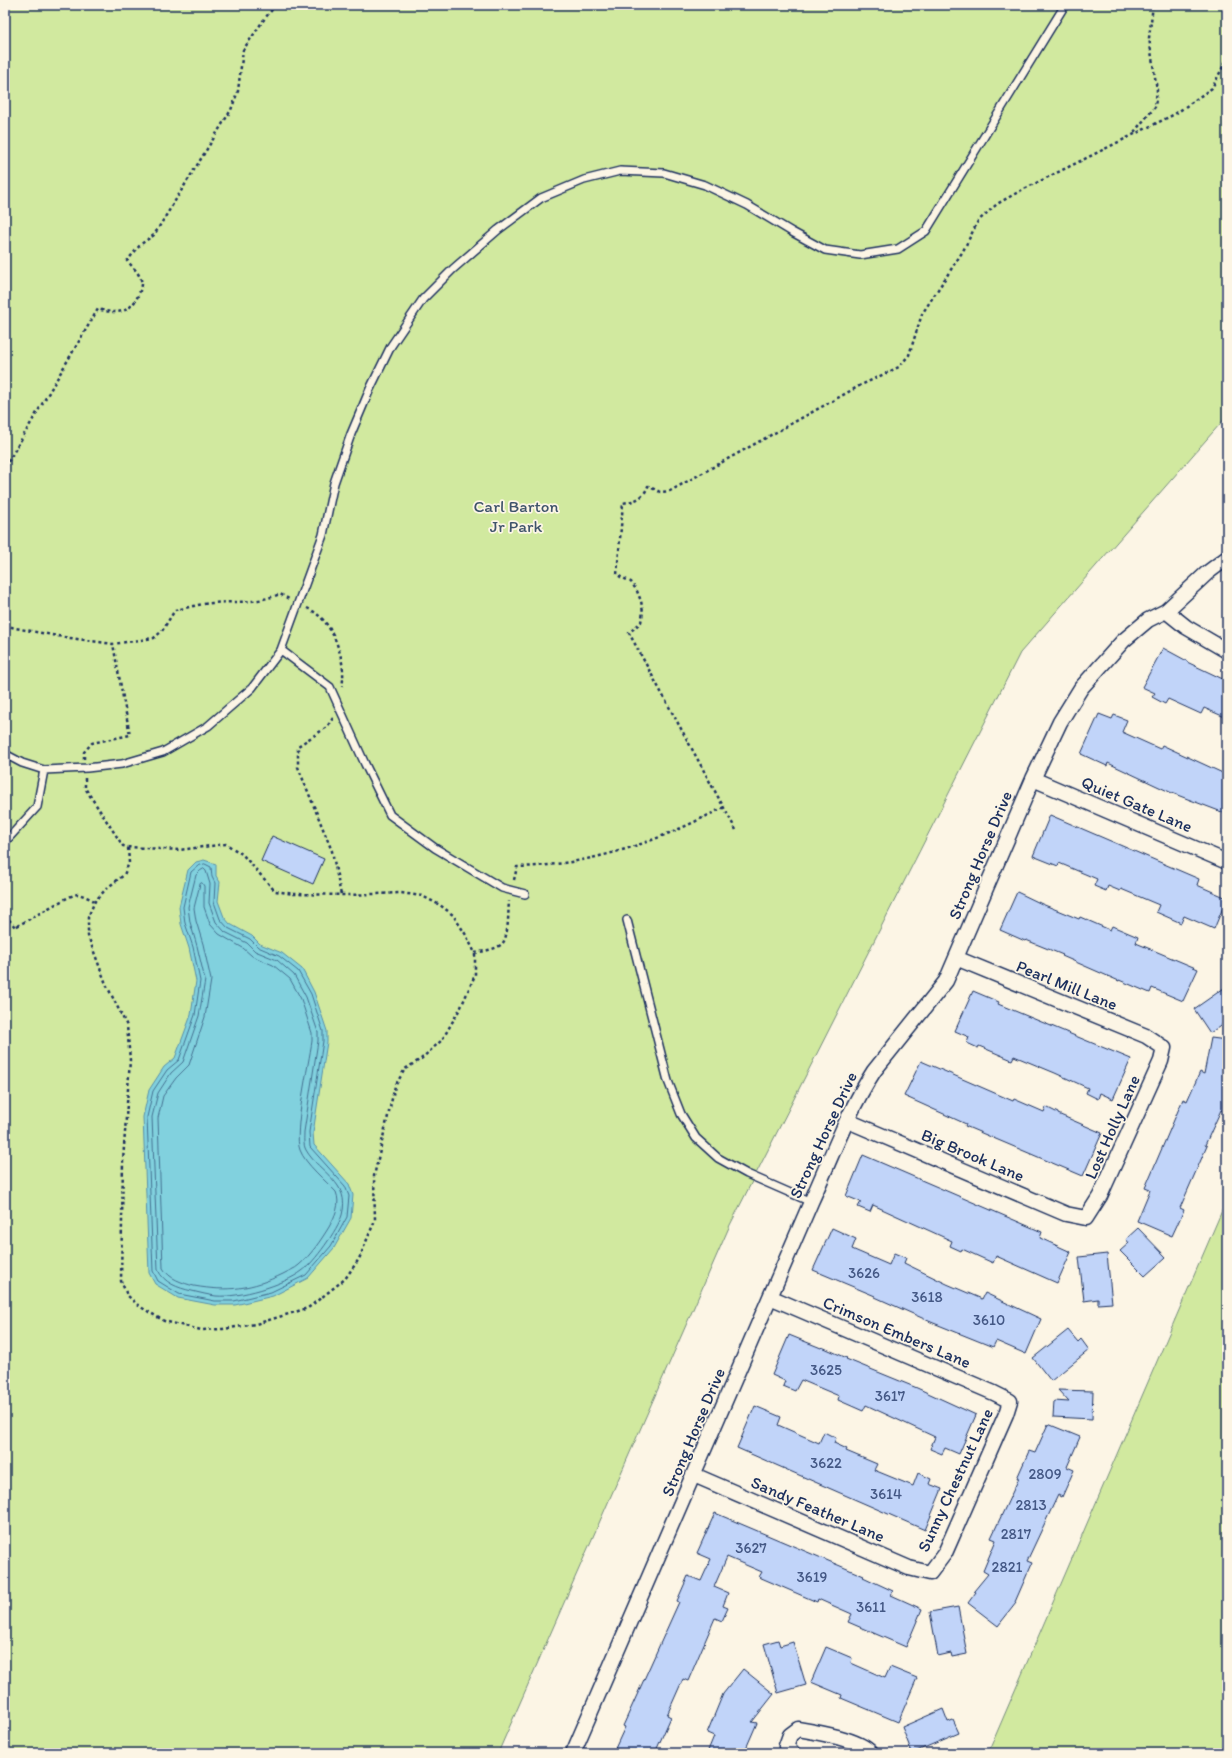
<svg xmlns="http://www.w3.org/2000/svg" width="1232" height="1758" font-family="Itim,sans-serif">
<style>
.green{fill:#d1e99f;stroke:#768c7e}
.water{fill:#81d1de;stroke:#5890ab}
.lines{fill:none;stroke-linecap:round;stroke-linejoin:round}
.shore{stroke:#447091;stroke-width:1}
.building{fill:#c1d4f9;stroke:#1b2f5e}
.lane-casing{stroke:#1b2f5e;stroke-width:10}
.street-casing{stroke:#1b2f5e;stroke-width:17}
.path{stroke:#1b2f5e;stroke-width:2.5;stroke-dasharray:3 3;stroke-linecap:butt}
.lane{stroke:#fcf5e5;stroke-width:7}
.street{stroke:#fcf5e5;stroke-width:14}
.labels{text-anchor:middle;stroke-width:3.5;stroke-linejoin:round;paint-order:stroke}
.number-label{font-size:15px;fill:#445885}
.park-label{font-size:17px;fill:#3f546b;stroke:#fcf5e5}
.street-label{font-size:17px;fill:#1b2f5e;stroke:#fcf5e5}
</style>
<rect width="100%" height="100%" fill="#fcf5e5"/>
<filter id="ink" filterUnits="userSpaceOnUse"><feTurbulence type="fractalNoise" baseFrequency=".025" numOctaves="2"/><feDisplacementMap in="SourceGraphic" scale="8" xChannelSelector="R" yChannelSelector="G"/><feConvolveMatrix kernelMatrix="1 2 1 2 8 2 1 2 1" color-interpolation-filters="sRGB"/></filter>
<g filter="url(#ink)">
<path class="green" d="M5,5H1227V416L1020,653L730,1225L498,1753H5Z
M1227,1199V1753H988Z"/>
<path class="water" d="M204,860L216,864V876L220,882L218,901L224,917L230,924L252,936L260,944L282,953L302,969L314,992L327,1031V1042L313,1133L314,1145L349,1184L353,1195L351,1218L334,1248L308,1278L273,1296L235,1305H215L178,1298L155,1284L149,1273L143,1117L149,1090L164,1067L175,1058L191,1015L196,981L189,948L181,924L179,907L188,870L196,862Z"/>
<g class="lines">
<path class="shore" d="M205,864L211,867L212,877L215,883L214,902L220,919L228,928L250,939L258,947L279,956L298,971L311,994L323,1031V1041L309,1132L310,1147L345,1186L349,1196L347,1217L331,1246L306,1275L271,1292L234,1301H215L179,1294L158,1281L153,1271L147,1117L153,1091L167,1070L179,1060L195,1015L200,981L193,947L185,923L183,907L191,872L198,866Z
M204,869L206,871L210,884L209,903L216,922L225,932L247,943L255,951L277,960L294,975L306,997L318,1032V1041L304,1132C304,1137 303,1145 306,1150C319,1173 351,1182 342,1215C338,1229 314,1263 302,1271C284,1285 239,1298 216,1296C208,1295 200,1293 192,1291C178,1288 164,1283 158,1270L152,1117L158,1093L171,1073L183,1062L199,1016L205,980L197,946L190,922L188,907L196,875L200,871Z
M202,883L204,886V907L210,924L219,934L243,948L252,956L273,965L290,979L301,999L312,1033V1041C309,1063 293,1133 300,1150C305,1164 326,1181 336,1192C341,1204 335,1216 329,1227C321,1240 311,1255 299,1265C295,1269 288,1271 283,1274C252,1289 228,1292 194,1286C183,1283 169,1279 163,1268L158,1118L163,1096L176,1078L189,1065L205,1017L211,980L203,944L196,921L194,908L200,884Z"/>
</g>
<path class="building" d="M1163,648L1187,661V662L1227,681V718L1204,708L1201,714L1168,699L1165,704L1152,697L1155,693L1142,687Z
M1099,714L1112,719L1114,715L1127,720L1122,732L1160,749L1162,745L1227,775V814L1172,793L1108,763L1107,766L1081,754Z
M1050,815L1199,879L1197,885L1227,898L1214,929L1184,916L1181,923L1156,912L1159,905L1121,889L1120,891L1108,886L1106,891L1094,886L1097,879L1059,863L1058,866L1033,856Z
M272,836L324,859L313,884L261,861Z
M1017,892L1042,904L1079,919L1080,917L1110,930L1112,926L1138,937L1136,943L1198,969L1183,1001L1152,988L1150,993L1119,980V981L1062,956L1063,955L1026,940L1025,941L1000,930Z
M1227,986V1021L1210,1033L1194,1009Z
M973,991L999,1002L998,1004L1131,1059L1113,1099L1100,1093L1098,1099L1086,1093L1088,1088L1055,1073L1014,1056L1012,1060L979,1046L978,1048L967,1043L969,1037L955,1031Z
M1211,1038L1227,1040V1113L1221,1110L1205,1145L1207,1146L1180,1208L1184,1210L1172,1236L1137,1221L1150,1190L1145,1188L1183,1099L1187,1101L1200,1072L1204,1074Z
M921,1061L1013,1101L1014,1099L1044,1112L1046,1107L1058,1113V1114L1102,1133L1083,1176L965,1126L966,1124L904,1096Z
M863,1155L1042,1232L1040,1238L1071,1252L1057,1283L996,1256L993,1263L962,1249L961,1251L950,1246L952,1241L873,1205L870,1212L858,1207L861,1202L846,1196Z
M832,1228L856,1239L852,1249L889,1265L894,1253L906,1258L904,1263L947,1284L982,1299L985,1293L1041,1319L1026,1354L996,1341L993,1347L931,1322L875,1297V1296L813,1270Z
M1138,1228L1166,1257L1145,1276L1120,1251L1129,1243L1126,1239Z
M1107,1254L1112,1303L1098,1304V1299L1084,1301L1079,1257Z
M1068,1330L1078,1342L1081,1339L1089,1350L1051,1381L1033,1358Z
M789,1335L821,1348L822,1347L847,1358L846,1359L917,1388L976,1415L959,1454L945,1448L942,1454L930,1449L935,1437L866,1405L863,1411L838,1400L839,1396L801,1380L795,1391L783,1386L785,1381L772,1375Z
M1058,1390L1093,1391L1092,1419L1053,1417L1054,1401L1069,1402Z
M755,1406L781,1417L778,1425L819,1443L824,1432L836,1438L834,1443L847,1449L846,1451L877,1464L874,1470L913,1486L918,1473L931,1479L929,1484L942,1489L925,1530L737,1448Z
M1048,1424L1080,1437L1067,1467L1074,1470L1062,1497L1058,1495L1027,1561L1032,1563L1015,1602L1016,1603L998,1626L968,1603L976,1592L974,1591L988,1574L983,1571L996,1540L991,1538L1019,1478H1017L1029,1451L1035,1453Z
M715,1513L864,1576L863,1577L893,1591L891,1595L922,1609L906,1647L848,1622L852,1614L818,1599L817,1602L759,1577L762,1572L727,1557L714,1587L728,1593L723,1606L728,1608L722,1621L715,1618L688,1681L683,1679L667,1715L671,1717L655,1753H613L625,1727L623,1726L679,1602L677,1601L688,1576L701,1581L711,1559L697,1553Z
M958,1607L967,1654L952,1657L951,1653L938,1656L930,1612Z
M778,1640L780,1646L793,1642L806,1685L778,1693L764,1644Z
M826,1647L852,1658L851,1663L885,1678L890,1667L917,1678L898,1722L841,1698L842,1695L811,1682Z
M743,1669L774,1694L752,1722L757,1723L744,1753H707L714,1736L707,1733L723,1694Z
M943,1709L948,1722L953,1720L959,1733L912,1753L902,1727Z"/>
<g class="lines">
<g class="lane-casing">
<path id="lane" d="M281,650L330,687L365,764L390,815L435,848L502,888L525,894
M5,754L22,763L44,770L87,768L122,764L163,752L208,726L252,688L281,650L323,535L334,483L351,434L370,389L391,346L423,299L453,269L498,230L541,198L584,180L620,171L664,173L705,185L747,205L792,232L825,250L860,255L898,249L926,231L1065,5
M5,842L37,807L44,770
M627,920L668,1081L681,1114L696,1138L718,1158L747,1174L811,1202"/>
</g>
<g class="street-casing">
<path id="street" d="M1166,611L1186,627L1227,651
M1033,779L1227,862
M848,1121L1066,1214L1086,1218L1100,1196L1161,1061L1164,1048L1146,1036L956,958
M694,1475L909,1568L930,1573L945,1553L1006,1414L1010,1401L994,1393L770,1297
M573,1753L811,1202C831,1158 848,1111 874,1071L946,981L1033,779L1060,722L1081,688L1123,641L1148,620L1166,611L1207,573L1227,558
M793,1753L786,1746L790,1735L798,1729C816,1732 859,1739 871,1753"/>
</g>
<path class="path" d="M1134,132L1155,107L1157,90L1149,38L1153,5
M5,467L98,309C117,315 132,313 139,293C140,291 142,287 142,284C141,275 133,267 127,261L141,244L154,235L231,110L238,91L243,50L265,18L276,5
M307,608C311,610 315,612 318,615C335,628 347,666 342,686
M5,625L15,628L63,637L113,644L154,638L162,631L175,610C187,608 199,604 212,603C238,601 254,604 280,594L289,599
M333,718L327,727L298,746V767L332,851L341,895
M84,759V752L92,743L130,735L113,644
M85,778V788L123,846L128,847L179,850L226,844L242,854L275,891L294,894L348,895L401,893L422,896L440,905L453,915L466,935L475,953V975L461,1007L442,1040L421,1059L405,1069L395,1086L374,1176L375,1220L359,1259L345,1279L308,1308L256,1324L223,1329L201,1330L164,1321L139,1306L127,1295L121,1281L123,1161L130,1060L127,1026L106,984L88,936V917L95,901L107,888L124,875L129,863L128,847
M736,830L629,633L641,622L643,612L641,601L637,591L631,582L617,575L623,503C635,501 643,499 648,486L660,492L670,491L861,385L899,367L909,355L922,314L963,251L978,221L997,204L1020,191L1175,114L1212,88L1227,59
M514,880L517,867C593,865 658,842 724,807
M5,917L6,916L15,927C26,922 70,894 78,894C83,895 90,899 95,901
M475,953C483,951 495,950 502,944C509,937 508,911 509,901"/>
<use href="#lane" class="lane"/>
<use href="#street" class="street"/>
</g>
</g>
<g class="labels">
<g class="number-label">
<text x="864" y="1278">3626</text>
<text x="927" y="1302">3618</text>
<text x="989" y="1325">3610</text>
<text x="826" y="1375">3625</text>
<text x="890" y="1401">3617</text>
<text x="826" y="1468">3622</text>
<text x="1045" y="1479">2809</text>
<text x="886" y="1499">3614</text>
<text x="1031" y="1510">2813</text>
<text x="1016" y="1539">2817</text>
<text x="751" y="1553">3627</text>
<text x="1007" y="1572">2821</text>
<text x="812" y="1582">3619</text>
<text x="871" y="1612">3611</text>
</g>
<g class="park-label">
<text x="516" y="512">Carl Barton<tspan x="516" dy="20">Jr Park</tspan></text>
</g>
<g class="street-label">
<text transform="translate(1137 804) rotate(23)" y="6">Quiet Gate Lane</text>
<text transform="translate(980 855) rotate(-67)" y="6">Strong Horse Drive</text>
<text transform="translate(1067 985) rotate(22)" y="6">Pearl Mill Lane</text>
<text transform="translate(1112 1127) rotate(-66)" y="6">Lost Holly Lane</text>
<text transform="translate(823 1135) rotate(-65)" y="6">Strong Horse Drive</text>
<text transform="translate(973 1155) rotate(23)" y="6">Big Brook Lane</text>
<text transform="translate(897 1332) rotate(23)" y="6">Crimson Embers Lane</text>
<text transform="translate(693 1432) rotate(-67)" y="6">Strong Horse Drive</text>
<text transform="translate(955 1480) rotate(-65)" y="6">Sunny Chestnut Lane</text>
<text transform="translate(818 1509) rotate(23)" y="6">Sandy Feather Lane</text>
</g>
</g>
<rect width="1232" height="1758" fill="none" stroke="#fcf5e5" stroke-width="20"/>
<rect x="10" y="10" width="1212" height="1738" fill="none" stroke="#1b2f5e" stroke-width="1.5" filter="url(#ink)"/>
</svg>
